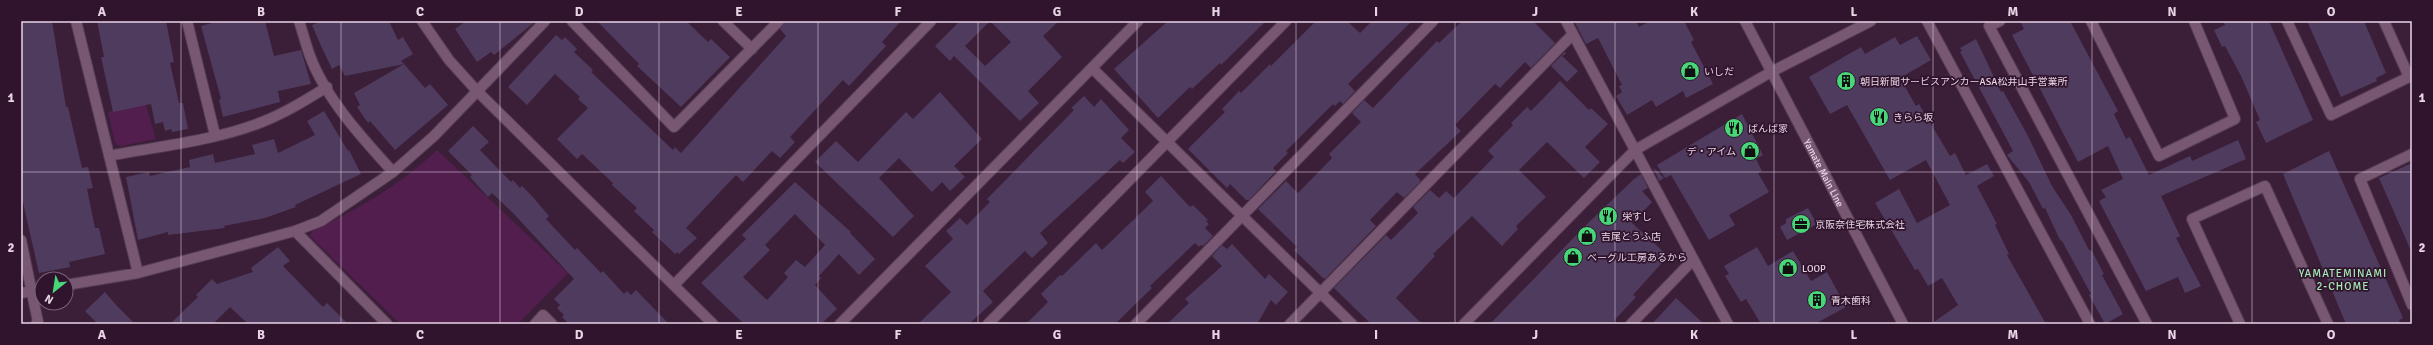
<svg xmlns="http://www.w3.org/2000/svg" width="2433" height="345" font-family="Signika,'Noto Sans JP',sans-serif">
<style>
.green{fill:#521e4e}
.building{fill:#4f3b5d;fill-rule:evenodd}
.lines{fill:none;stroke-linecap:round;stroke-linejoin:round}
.street-casing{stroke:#553c52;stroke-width:12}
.secondary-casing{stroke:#553c52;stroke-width:12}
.street{stroke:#785773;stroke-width:10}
.secondary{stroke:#785773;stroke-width:10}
.grid{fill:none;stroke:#e8d4e5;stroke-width:1;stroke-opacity:0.55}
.labels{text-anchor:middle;stroke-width:3.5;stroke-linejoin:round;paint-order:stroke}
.poi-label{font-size:10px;fill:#e8d4e5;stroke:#30142d;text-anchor:start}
.street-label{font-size:10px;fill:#e8d4e5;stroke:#30142d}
.neighbourhood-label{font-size:11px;letter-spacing:1px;fill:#a5e9b4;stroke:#30142d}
.neatline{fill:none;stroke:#e8d4e5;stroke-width:1.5}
.grid-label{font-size:13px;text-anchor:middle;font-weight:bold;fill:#e8d4e5}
</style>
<rect width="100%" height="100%" fill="#3b1e38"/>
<path class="green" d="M145,102L156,139L121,146L115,143L108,112Z
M437,150L568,273L518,324H400L310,236L313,230C358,210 401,184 437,150Z"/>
<path class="building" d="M21,21H52L66,107H68L82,168L88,167L93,188L87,189L95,228H99L105,254L69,262L70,267L39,273L21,194Z
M97,21H166L174,62L170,63L179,103H183L188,129L172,132L171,129L165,131L163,122L155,124L151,104L113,112L101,57H104Z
M219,21H265L274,56L301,50L311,84L278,91L280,102L223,117L219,100L221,99L201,26Z
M321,21H389L398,40L403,37L413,54L401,61L404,64L345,76L339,65L332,69L321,46L312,25Z
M466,21H536L494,55L491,52L477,62L455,29Z
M597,21H686L708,42L711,39L730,57L681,107L637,66L639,64Z
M785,21H901L882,42L886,46L849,86L843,80L790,137L795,142L780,158L772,151L743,182L736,175L686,228L697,238L679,254L677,252L675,254L652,232L654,230L634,211L637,208L612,185L613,183L582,154L577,159L557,139L588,108L578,99L580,97L555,74L527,105L508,87L556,35L562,40L565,37L577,49L574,52L593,70L591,72L673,150L675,147L681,153L786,36L780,29Z
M960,21H1059L1043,36L1062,57L1028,91L1039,103L1020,121L954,56L950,61L935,46ZM990,21L1011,42L985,66L965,46Z
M1168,21H1266L1221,65L1220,63L1192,89L1190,87L1158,118L1114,69Z
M1316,21H1347L1360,33L1372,21H1412L1348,84L1355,91L1343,104L1340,101L1335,106L1333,104L1286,151L1288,153L1273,168L1276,171L1249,200H1246L1230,184L1227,188L1188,149L1225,112L1222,109L1239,91L1241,93L1270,64L1271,66Z
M1462,21H1533L1555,43L1531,68L1525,62L1500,88L1495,84L1455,125L1461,131L1415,174L1421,181L1404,198L1397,192L1370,220L1376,226L1325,279L1323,278L1294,250L1297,247L1258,209L1286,181L1298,193L1332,158L1329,154L1361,122L1352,113L1364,100L1373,108L1437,41L1439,43Z
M1574,21H1636L1639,27L1650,21H1684L1694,40L1691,42L1713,84L1686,98L1683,91L1656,107L1652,100L1627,115L1616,96L1622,92L1619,86L1622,85L1598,38L1586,44Z
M2020,21H2070L2118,111L2114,114L2126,139L2130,137L2149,175L2190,156L2192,161L2238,140L2246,159L2161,196L2180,236L2176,238L2201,286L2185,293L2178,277L2146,291L2099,201L2106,197L2101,190L2123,179L2108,146L2078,162L2012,35L2024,29Z
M2223,21H2269L2313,120L2266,143L2256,122L2260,120L2241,76L2225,46L2222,47L2214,30L2225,25Z
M2307,21H2364L2386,73L2376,78L2377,81L2341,97Z
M1917,36L1931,60L1900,78L1916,106L1919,104L1950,156L1955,153L1966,175L1987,164L1994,176L1977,186L1997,224L1995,225L2009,254L2007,255L2046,324H1931L1958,305L1942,278L1928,286L1918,269L1915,270L1875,203L1899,189L1917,223L1950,205L1926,160L1890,180L1847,105L1830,114L1809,77L1861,47L1865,54L1895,37L1900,45Z
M1976,39L2001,92L2003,91L2027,134L2052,186L2071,215L2089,250L2092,251L2104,274L2102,275L2123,314L2105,324L2089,295L2091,294L2062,241L2060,240L2045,208L2043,209L2029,182L2007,155L2013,151L1960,52L1962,51L1960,48Z
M1565,52L1566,54L1562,56L1578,71L1567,82L1551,66Z
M404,64L425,88L430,84L448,105L395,150L370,121L368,123L357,107L360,105L354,93Z
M1560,81L1589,110L1591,108L1608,124L1585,147L1600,162L1584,178L1547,142L1519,170L1546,197L1516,226L1518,229L1502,246L1472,216L1433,254L1435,256L1396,298L1422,324H1371L1334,288L1386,235L1391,240L1418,213L1413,207L1430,190L1439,198L1446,191L1454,198L1494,157L1488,151L1513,125L1511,123L1527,107L1531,111Z
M940,92L982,139L954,166L965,177L950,191L942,182L932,192L899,158L879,178L914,216L893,237L815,162L836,141L858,162L906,112L913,119Z
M1084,96L1094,107L1101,99L1129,130L1121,138L1135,152L1123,163L1120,160L1040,233L1048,243L1032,258L1025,251L983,291L993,302L969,324H918L951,292L925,266L953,239L946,231L960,218L967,225L990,202L987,199L1074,110L1071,108Z
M324,111L348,151L349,150L361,174L295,205L296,207L265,218L224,226L225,228L168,235V232L138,240L126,177L149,172L150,176L190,167L189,160L213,154L215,163L255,154L252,145L274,139L278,153L315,135L307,121Z
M1742,114L1763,155L1756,159L1762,171L1758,173L1769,192L1729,215L1735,225L1709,240L1671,175L1665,178L1657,165Z
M473,126L489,142L480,150L511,182L513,180L520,188L522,186L532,196L549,216L546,219L575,250L577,248L601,273L603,271L624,294L627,291L631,295L636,290L669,324H569L562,317L564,315L557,308L560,305L554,299L574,279L514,214L492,193L488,197L470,177L472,175L448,151Z
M2329,151L2403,318L2399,320L2401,324H2346L2283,174Z
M2412,163V253L2379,178Z
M1653,167L1664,178L1659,181Z
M1641,174L1648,188L1642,191L1652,202L1632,223L1668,256L1633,295L1636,297L1611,324H1490L1585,226L1634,179Z
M1161,176L1190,207L1193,205L1208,220L1206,221L1209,224L1205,228L1213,236L1203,246L1201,245L1199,247L1195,243L1150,286L1152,288L1115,324H1026L1048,302L1041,294L1060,275L1062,276L1096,243L1102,250L1153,201L1145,192Z
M795,182L851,232L850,233L875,259L859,275L839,254L819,276L821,278L815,285L837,309L821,324H744L701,283L746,239L742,235ZM795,214L825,245L805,267L796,260L784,273L788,277L767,300L743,277L770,250L765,245Z
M1808,208L1817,224L1787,240L1780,227L1786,223V219Z
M1232,244L1265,279L1269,274L1288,292L1276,305L1271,300L1257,324H1167L1189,303L1185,299L1222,266L1212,256L1222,245L1227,249Z
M278,247L290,261L283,266L323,307L327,303L348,324H248L230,307L213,324H170L198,297L196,295L212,279L217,284L253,272L251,268Z
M1757,247L1768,266L1793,251L1811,281L1827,272L1846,307L1815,324H1761L1746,299L1741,302L1725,276L1729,274L1724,266Z
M105,292L117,306L135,324H98L85,311Z
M1676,298L1704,324H1652Z"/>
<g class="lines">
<g class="street-casing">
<path id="street" d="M76,21L138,273
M187,21L215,135
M299,21C303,33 306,45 310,56C326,99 363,139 393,172
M572,21L674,127L779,21
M723,21L752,49
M1566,21L1728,324
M1927,21L2090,324
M2000,21L1989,26L2147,324
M2091,21L2159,156L2235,119L2194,21
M2287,21L2331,115L2409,77L2384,21
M1092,68L1352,324
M2412,154L2360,179L2412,305
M109,156C159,146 214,141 262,122C285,113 306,100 327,87
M295,231L387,324
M21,240L38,322L36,324
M66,285L138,273L295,231L321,221L393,172L434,136L545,21
M674,285L931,21
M21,293L42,289
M535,324L543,315L552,324
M840,324L1138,21
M988,324L1286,21
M1136,324L1433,21
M1290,324L1573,34
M1631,324L1693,260
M2240,324L2192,219L2265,186L2328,324"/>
</g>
<g class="secondary-casing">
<g id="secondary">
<path d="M422,21L449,60L477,91L713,324"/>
<path id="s1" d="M1745,21L1903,324"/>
<path d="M1464,324L1635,150L1771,72L1871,21"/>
</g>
</g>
<use href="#street" class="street"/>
<use href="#secondary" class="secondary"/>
</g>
<path class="grid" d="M181,21V324M341,21V324M500,21V324M659,21V324M818,21V324M978,21V324M1137,21V324M1296,21V324M1455,21V324M1615,21V324M1774,21V324M1933,21V324M2092,21V324M2252,21V324M21,172H2412"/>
<defs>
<g id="shop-disc" transform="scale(1)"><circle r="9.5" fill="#47d779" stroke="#30142d"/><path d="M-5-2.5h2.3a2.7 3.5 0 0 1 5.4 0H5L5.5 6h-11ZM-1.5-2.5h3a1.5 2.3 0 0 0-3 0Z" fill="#111"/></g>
<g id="building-disc" transform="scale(1)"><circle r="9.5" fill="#47d779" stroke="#30142d"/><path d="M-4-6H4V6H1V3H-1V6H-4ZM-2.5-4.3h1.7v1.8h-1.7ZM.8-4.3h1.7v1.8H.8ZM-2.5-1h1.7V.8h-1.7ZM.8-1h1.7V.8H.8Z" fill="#111"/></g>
<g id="restaurant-disc" transform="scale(1)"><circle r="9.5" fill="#47d779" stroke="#30142d"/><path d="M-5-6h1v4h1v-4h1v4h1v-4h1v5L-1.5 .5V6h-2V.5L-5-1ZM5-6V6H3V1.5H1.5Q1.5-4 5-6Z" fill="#111"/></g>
<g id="office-disc" transform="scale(1)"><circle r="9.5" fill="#47d779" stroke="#30142d"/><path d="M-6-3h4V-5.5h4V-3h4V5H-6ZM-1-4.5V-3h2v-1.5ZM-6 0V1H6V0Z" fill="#111"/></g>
</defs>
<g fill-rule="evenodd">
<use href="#shop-disc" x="1690" y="71"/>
<use href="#building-disc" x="1846" y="81"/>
<use href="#restaurant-disc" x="1879" y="117"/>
<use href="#restaurant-disc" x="1734" y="128"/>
<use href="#shop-disc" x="1750" y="151"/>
<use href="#restaurant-disc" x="1608" y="216"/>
<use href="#office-disc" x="1801" y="224"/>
<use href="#shop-disc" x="1587" y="236"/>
<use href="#shop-disc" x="1573" y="257"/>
<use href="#shop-disc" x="1788" y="268"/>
<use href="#building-disc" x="1817" y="300"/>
</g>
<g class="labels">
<g class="poi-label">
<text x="1704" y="75">いしだ</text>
<text x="1860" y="85">朝日新聞サービスアンカーASA松井山手営業所</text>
<text x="1893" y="121">きらら坂</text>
<text x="1748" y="132">ばんば家</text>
<text x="1736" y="155" text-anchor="end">デ・アイム</text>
<text x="1622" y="220">栄すし</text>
<text x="1815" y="228">京阪奈住宅株式会社</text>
<text x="1601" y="240">吉尾とうふ店</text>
<text x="1587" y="261">ベーグル工房あるから</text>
<text x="1802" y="272">LOOP</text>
<text x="1831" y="304">青木歯科</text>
</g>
<g class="street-label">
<text dy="4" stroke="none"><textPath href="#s1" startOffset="171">Yamate Main Line</textPath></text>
</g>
<g class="neighbourhood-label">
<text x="2343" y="277">YAMATEMINAMI<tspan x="2343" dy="13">2-CHOME</tspan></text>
</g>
</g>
<rect width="2433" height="345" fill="none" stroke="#30142d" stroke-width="44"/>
<g transform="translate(54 291) rotate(210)"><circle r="19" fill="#30142d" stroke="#7a6177"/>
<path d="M0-3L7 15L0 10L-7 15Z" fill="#47d779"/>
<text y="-6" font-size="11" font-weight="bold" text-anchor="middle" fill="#e8d4e5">N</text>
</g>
<rect x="22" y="22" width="2389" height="301" class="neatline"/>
<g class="grid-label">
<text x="102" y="16">A</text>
<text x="261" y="16">B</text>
<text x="420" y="16">C</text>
<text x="579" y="16">D</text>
<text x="739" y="16">E</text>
<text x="898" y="16">F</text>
<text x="1057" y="16">G</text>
<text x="1216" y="16">H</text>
<text x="1376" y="16">I</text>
<text x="1535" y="16">J</text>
<text x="1694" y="16">K</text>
<text x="1854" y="16">L</text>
<text x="2013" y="16">M</text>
<text x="2172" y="16">N</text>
<text x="2331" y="16">O</text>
<text x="11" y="102">1</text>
<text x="2422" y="102">1</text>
<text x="11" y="252">2</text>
<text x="2422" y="252">2</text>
<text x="102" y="339">A</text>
<text x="261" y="339">B</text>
<text x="420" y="339">C</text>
<text x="579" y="339">D</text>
<text x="739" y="339">E</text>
<text x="898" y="339">F</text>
<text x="1057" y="339">G</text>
<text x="1216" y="339">H</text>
<text x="1376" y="339">I</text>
<text x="1535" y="339">J</text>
<text x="1694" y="339">K</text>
<text x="1854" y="339">L</text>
<text x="2013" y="339">M</text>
<text x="2172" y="339">N</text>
<text x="2331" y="339">O</text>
</g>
</svg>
